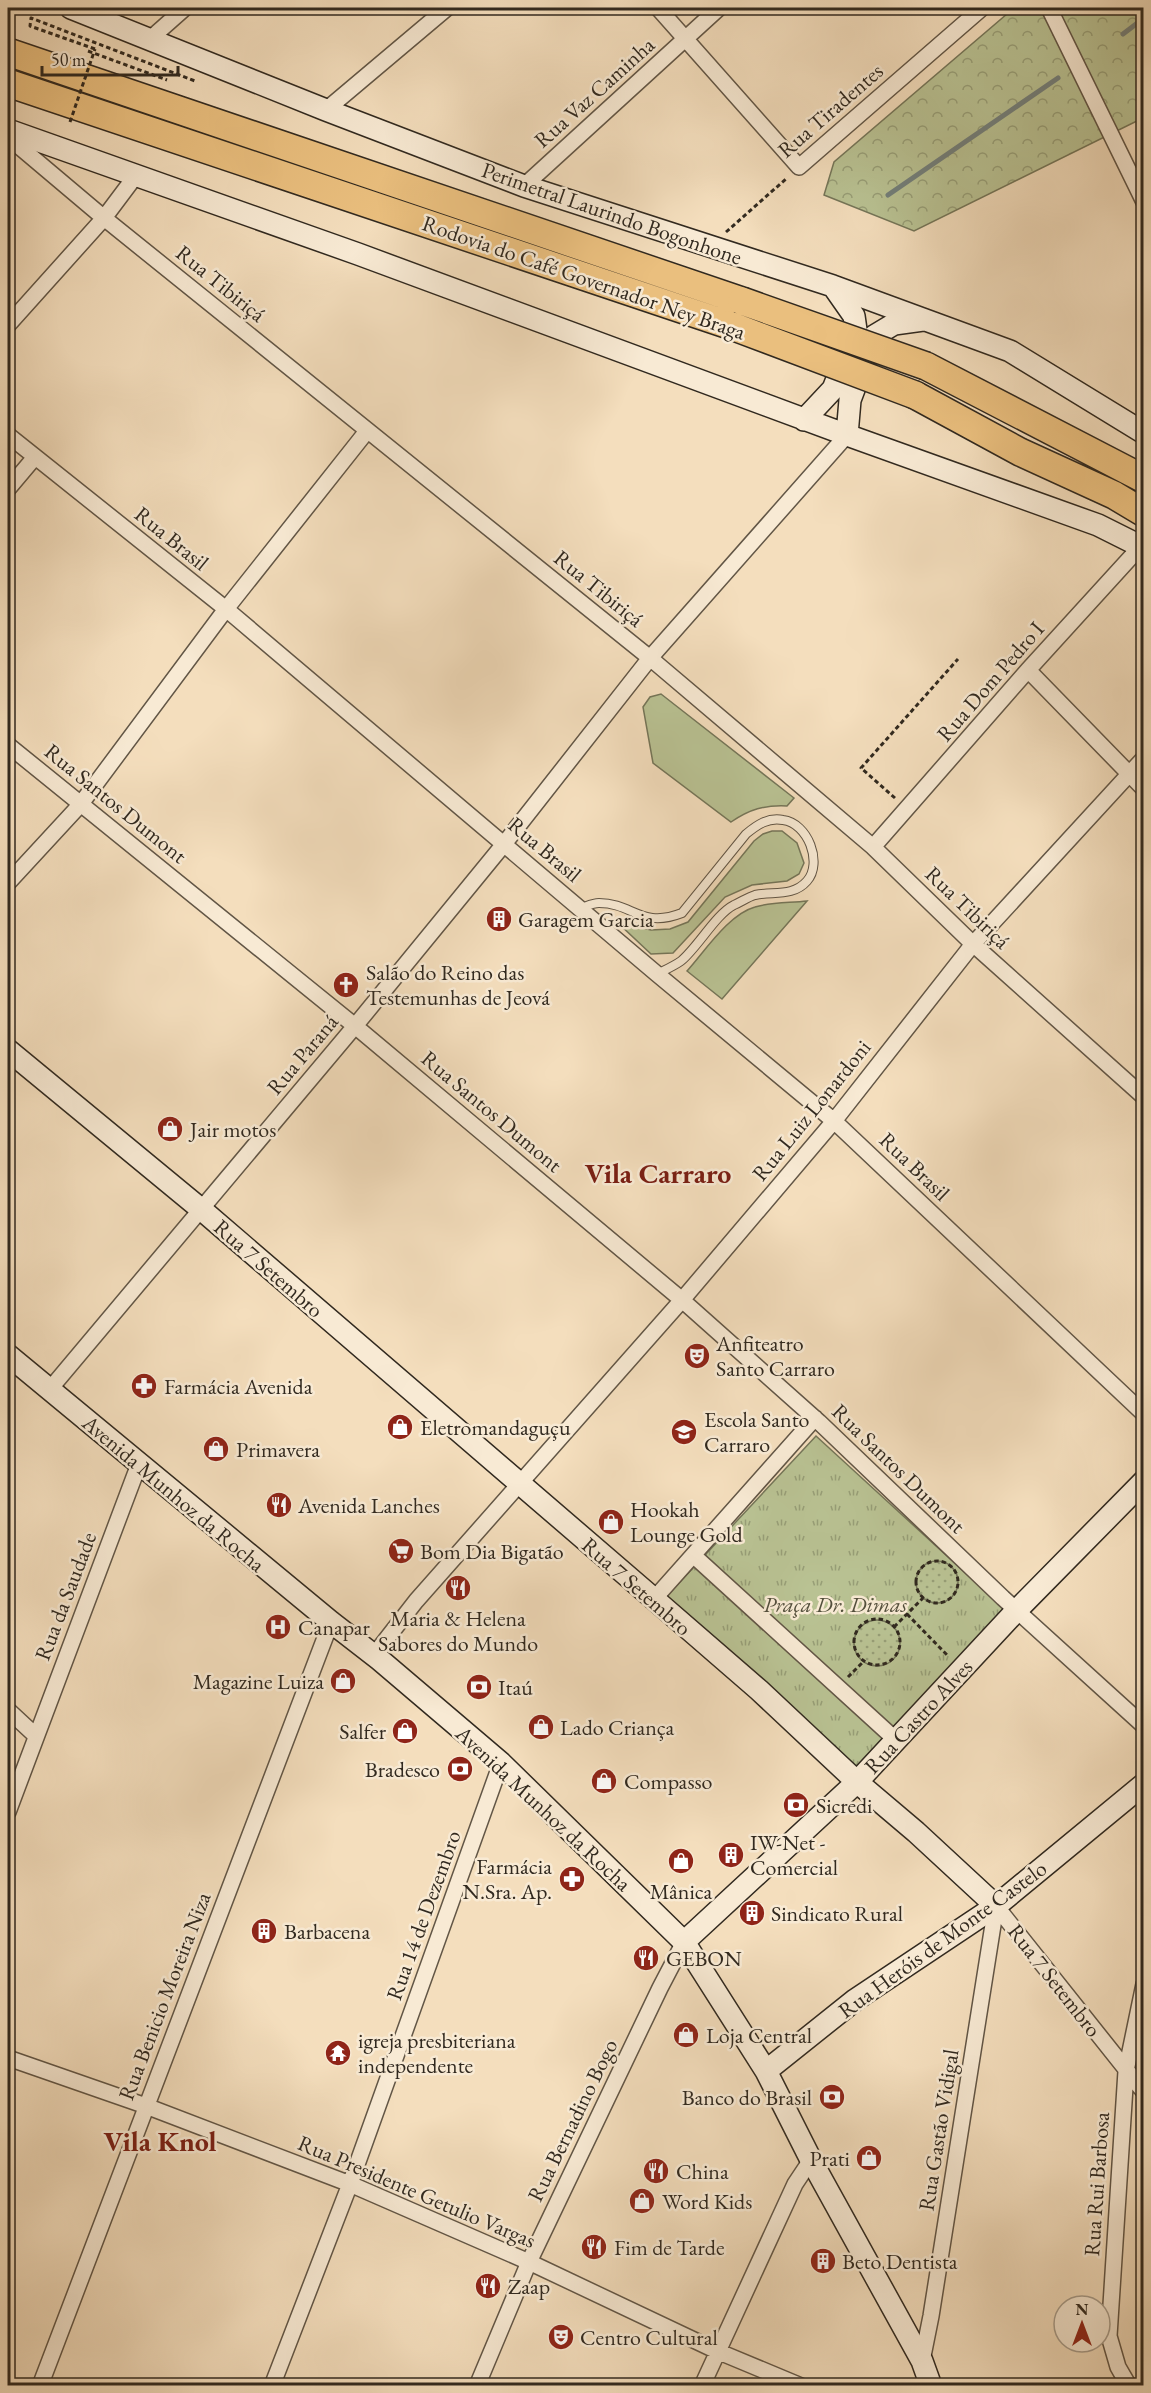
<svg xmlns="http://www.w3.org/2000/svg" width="1151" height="2393" font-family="'EB Garamond',serif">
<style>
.grass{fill:#b9c293;stroke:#757659;stroke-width:1.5}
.forest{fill:url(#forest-crowns);stroke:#757659;stroke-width:1.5}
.park{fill:url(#park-tufts);stroke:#757659;stroke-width:1.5}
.garden{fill:url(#garden-dots);stroke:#757659;stroke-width:1.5}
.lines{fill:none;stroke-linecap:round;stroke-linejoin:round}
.stream{stroke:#73807c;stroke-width:5}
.lane-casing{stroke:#625646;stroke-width:10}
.street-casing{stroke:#625646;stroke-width:18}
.secondary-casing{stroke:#31291f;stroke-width:24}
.highway-casing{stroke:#31291f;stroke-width:30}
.path{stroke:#31291f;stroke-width:3;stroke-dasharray:4.5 3;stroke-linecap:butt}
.lane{stroke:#f8ead4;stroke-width:8}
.street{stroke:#f8ead4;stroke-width:15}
.secondary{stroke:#f8ead4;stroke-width:21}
.highway{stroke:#eabf7e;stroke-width:27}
.highway-bridge-casing{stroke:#31291f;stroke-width:30;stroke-linecap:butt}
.path-bridge{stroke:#31291f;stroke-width:3;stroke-dasharray:4.5 3;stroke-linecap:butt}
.highway-bridge{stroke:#eabf7e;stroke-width:27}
.labels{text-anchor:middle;stroke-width:5;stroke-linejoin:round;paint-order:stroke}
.street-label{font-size:22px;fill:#31291f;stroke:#f8ead4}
.poi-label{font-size:22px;fill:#31291f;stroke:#f8ead4;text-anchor:start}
.park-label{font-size:22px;font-style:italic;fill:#534f3c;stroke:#f8ead4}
.district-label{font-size:28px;font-weight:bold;fill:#7a1f14;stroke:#f8ead4}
</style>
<defs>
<pattern id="forest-crowns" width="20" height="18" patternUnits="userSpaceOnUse" patternTransform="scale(1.5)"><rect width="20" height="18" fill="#b9c293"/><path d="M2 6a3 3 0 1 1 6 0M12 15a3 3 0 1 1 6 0" fill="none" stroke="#979e77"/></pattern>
<pattern id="park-tufts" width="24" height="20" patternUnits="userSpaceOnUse" patternTransform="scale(1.5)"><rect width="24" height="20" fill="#b9c293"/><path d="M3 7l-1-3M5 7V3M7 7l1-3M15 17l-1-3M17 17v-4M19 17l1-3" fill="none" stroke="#979e77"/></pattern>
<pattern id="garden-dots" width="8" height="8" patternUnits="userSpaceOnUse" patternTransform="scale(1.5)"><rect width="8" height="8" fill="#b9c293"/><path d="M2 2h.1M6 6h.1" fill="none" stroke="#979e77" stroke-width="1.8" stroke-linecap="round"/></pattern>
</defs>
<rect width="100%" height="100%" fill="#f4debd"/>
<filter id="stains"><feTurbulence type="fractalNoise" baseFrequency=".00333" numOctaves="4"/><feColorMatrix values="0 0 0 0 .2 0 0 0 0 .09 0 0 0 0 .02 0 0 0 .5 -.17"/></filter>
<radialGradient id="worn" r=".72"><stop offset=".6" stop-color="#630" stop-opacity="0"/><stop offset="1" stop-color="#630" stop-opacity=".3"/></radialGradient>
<path class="grass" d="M661,694L794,798L787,806C764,805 750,809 731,822L653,763L643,707L650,697Z
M772,831H782L797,843L804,863L799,874L787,881L752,885L725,897L673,953L651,954L617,922L651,930L670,929L688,922L754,841L763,834Z
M807,901L722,999L687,971C705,951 729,914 755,907C772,902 789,903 807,901Z"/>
<path class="forest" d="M1014,8H1143V118L914,231L824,195L834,162Z"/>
<path class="park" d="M816,1436L1007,1611L856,1774L665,1598Z"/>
<path class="garden" d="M916 1582a21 21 0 1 1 42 0a21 21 0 1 1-42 0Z
M854 1643a23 23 0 1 1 46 0a23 23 0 1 1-46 0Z"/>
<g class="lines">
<path class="stream" d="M1123,34L1144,18
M888,195L1058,78"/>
<g class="lane-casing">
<path id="lane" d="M581,908C587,906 593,903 599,903C633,903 641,929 682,913L746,834C757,825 768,817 783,820C808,823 823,863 807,881C793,897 773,891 755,895C748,897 741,902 734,905C716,914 698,947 681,961C674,966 665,970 657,974"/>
</g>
<g class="street-casing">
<path id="street" d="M658,8L799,167L982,8
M1049,8L1144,202
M150,39L185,8
M326,110L447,8
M8,137L104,218L650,658L873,847L973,944L1144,1097
M524,186L719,8
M8,325L104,218L137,174
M8,435L226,609L657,974L834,1121L1144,1414
M8,489L35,457
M1028,670L1144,789
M8,745L355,1026L682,1300L819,1422L1003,1598L1144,1726
M873,847L1028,670L1141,546
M8,883L80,805L226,609L367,431
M50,1389L355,1026L504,844L650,658L847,435
M693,1555L896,1740
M654,1599L815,1418
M374,1655L416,1601L682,1300L834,1121L973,944L1144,758
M8,1710L36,1736
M8,1812L139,1464
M996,1906L1144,2092
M8,2058L146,2106L350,2184L529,2262L717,2351L801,2386
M922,2361L931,2316L996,1906
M40,2386L331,1622
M272,2386L350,2184L501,1763
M477,2386L529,2262L660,1988L684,1942
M702,2386L795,2184L811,2160
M1129,2386L1118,2367L1109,2336L1126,2071L1144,1984"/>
</g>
<g class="secondary-casing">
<path id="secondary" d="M71,8L326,110L524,186L833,286L1010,351L1144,433
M8,130L358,254L847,435L1098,525L1144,548
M804,420L833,389L856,330L854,316L833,286
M847,435L850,400L874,336L894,324L923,320
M8,1050L202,1210L654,1599L759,1690L857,1782L916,1832L996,1906
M8,1355L331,1622L380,1660L501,1763L684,1942L766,2071L811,2160L922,2361L931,2386
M684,1942L857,1782L1017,1610L1144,1481
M766,2071L855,2000L996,1906L1144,1784"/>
</g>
<g class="highway-casing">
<path id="highway" d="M8,52L742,301
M8,83L729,325
M926,366L1144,479
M915,395L1020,452L1114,495L1144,513"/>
</g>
<path class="path" d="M95,49L30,26L31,18L195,81
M88,51L167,80
M726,232L787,178
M895,798L861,768L958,659
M916 1582a21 21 0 1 1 42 0a21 21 0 1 1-42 0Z
M907,1614L948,1656
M854 1642a23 23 0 1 1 46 0a23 23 0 1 1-46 0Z
M894,1627L923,1598
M848,1677L864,1661"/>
<use href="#lane" class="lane"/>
<use href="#street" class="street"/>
<use href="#secondary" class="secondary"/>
<use href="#highway" class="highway"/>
<g class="highway-bridge-casing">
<path id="highway-bridge" d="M742,301L926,366
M729,325L915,395"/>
</g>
<path class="path-bridge" d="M70,122L95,49"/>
<use href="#highway-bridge" class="highway-bridge"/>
</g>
<defs>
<g id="building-disc" transform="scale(1.35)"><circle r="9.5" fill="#8f2418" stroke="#f8ead4"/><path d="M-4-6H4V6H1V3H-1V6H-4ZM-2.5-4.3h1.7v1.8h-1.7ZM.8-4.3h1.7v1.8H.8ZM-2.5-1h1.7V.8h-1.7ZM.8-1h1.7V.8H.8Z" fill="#fff"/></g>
<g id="church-disc" transform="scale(1.35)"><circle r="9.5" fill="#8f2418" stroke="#f8ead4"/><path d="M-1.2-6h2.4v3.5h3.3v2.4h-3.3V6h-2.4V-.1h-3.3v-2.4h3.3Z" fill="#fff"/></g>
<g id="shop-disc" transform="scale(1.35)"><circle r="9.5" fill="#8f2418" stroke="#f8ead4"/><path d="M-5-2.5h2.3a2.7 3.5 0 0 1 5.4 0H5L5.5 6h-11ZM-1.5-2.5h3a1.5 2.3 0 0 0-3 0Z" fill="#fff"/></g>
<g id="theatre-disc" transform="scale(1.35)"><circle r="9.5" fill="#8f2418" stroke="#f8ead4"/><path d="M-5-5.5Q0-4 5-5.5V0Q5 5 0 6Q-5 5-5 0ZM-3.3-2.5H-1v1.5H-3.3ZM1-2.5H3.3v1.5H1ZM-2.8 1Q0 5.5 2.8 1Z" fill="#fff"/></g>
<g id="pharmacy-disc" transform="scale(1.35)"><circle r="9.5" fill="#8f2418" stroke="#f8ead4"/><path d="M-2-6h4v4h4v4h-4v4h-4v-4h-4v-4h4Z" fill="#fff"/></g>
<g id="school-disc" transform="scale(1.35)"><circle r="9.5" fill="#8f2418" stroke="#f8ead4"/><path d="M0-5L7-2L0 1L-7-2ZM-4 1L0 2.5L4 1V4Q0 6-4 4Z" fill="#fff"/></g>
<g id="restaurant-disc" transform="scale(1.35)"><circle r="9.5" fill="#8f2418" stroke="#f8ead4"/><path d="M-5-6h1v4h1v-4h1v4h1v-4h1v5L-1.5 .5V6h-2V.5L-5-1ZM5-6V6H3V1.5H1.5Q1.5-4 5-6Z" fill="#fff"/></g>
<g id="supermarket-disc" transform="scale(1.35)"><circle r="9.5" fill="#8f2418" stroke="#f8ead4"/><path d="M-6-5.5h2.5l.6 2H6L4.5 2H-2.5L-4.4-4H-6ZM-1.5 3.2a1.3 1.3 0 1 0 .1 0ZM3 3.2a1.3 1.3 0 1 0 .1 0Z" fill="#fff"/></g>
<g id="hospital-disc" transform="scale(1.35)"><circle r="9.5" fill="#8f2418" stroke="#f8ead4"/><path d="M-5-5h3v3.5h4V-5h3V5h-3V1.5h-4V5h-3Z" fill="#fff"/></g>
<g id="bank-disc" transform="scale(1.35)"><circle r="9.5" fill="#8f2418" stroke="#f8ead4"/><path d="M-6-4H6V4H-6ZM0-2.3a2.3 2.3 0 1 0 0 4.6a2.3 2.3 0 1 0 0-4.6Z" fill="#fff"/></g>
<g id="temple-disc" transform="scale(1.35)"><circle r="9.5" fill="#8f2418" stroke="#f8ead4"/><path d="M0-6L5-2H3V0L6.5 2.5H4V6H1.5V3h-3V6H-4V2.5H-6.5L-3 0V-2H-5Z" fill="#fff"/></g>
</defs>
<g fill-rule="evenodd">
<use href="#building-disc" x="499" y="919"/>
<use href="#church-disc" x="346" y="985"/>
<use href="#shop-disc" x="170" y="1129"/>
<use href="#theatre-disc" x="697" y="1356"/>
<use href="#pharmacy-disc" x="144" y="1386"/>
<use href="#shop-disc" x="400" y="1427"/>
<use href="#school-disc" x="684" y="1432"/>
<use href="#shop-disc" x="216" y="1449"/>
<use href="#restaurant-disc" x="279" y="1505"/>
<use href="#shop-disc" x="611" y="1522"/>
<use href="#supermarket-disc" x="401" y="1551"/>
<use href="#restaurant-disc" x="458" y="1588"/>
<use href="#hospital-disc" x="278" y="1627"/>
<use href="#shop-disc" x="343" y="1681"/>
<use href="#bank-disc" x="479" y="1687"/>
<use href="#shop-disc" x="541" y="1727"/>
<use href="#shop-disc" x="405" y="1731"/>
<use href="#bank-disc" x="460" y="1769"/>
<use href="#shop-disc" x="604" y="1781"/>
<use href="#bank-disc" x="796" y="1805"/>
<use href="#building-disc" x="731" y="1855"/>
<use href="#shop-disc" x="681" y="1861"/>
<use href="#pharmacy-disc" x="572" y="1879"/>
<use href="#building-disc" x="752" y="1913"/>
<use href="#building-disc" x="264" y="1931"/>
<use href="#restaurant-disc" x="646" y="1958"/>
<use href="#shop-disc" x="686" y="2035"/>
<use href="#temple-disc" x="338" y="2053"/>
<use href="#bank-disc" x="832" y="2097"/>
<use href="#shop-disc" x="869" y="2158"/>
<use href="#restaurant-disc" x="656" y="2171"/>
<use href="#shop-disc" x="642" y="2201"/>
<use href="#restaurant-disc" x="594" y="2247"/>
<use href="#building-disc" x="823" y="2261"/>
<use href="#restaurant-disc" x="488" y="2286"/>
<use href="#theatre-disc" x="561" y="2337"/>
</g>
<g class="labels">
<g class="street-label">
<text transform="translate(594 92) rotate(-42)" y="8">Rua Vaz Caminha</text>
<text transform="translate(830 110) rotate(-41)" y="8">Rua Tiradentes</text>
<text transform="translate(612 213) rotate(19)" y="8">Perimetral Laurindo Bogonhone</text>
<text transform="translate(584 277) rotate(19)" y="8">Rodovia do Café Governador Ney Braga</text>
<text transform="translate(221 283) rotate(39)" y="8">Rua Tibiriçá</text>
<text transform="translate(172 538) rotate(39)" y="8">Rua Brasil</text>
<text transform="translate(599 588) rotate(39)" y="8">Rua Tibiriçá</text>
<text transform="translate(990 681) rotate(-49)" y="8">Rua Dom Pedro I</text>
<text transform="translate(116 803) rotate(39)" y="8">Rua Santos Dumont</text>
<text transform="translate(545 849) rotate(40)" y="8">Rua Brasil</text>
<text transform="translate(968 907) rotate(44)" y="8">Rua Tibiriçá</text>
<text transform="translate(302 1054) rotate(-50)" y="8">Rua Paraná</text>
<text transform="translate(811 1110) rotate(-51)" y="8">Rua Luiz Lonardoni</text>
<text transform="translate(492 1111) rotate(40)" y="8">Rua Santos Dumont</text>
<text transform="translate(915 1166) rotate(44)" y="8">Rua Brasil</text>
<text transform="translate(269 1268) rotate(41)" y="8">Rua 7 Setembro</text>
<text transform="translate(899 1468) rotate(44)" y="8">Rua Santos Dumont</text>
<text transform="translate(174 1493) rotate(40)" y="8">Avenida Munhoz da Rocha</text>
<text transform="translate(637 1586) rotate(41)" y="8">Rua 7 Setembro</text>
<text transform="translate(65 1596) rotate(-69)" y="8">Rua da Saudade</text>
<text transform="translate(918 1716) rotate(-47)" y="8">Rua Castro Alves</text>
<text transform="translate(544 1808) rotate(43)" y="8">Avenida Munhoz da Rocha</text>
<text transform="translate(423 1915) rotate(-70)" y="8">Rua 14 de Dezembro</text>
<text transform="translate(942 1939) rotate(-36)" y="8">Rua Heróis de Monte Castelo</text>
<text transform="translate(1055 1980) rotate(52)" y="8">Rua 7 Setembro</text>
<text transform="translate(164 1996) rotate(-69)" y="8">Rua Benicio Moreira Niza</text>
<text transform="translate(572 2120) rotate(-64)" y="8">Rua Bernadino Bogo</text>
<text transform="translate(938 2130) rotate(-81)" y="8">Rua Gastão Vidigal</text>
<text transform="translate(1096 2184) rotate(-86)" y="8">Rua Rui Barbosa</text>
<text transform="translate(417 2191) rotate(23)" y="8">Rua Presidente Getulio Vargas</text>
</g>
<g class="poi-label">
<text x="518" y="927">Garagem Garcia</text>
<text x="366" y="980">Salão do Reino das<tspan x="366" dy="25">Testemunhas de Jeová</tspan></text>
<text x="190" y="1137">Jair motos</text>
<text x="716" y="1351">Anfiteatro<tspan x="716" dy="25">Santo Carraro</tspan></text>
<text x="164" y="1394">Farmácia Avenida</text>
<text x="704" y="1427">Escola Santo<tspan x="704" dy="25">Carraro</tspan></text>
<text x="420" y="1435">Eletromandaguçu</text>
<text x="236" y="1457">Primavera</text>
<text x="298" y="1513">Avenida Lanches</text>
<text x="630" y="1517">Hookah<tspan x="630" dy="25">Lounge Gold</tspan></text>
<text x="420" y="1559">Bom Dia Bigatão</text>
<text x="458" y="1626" text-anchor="middle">Maria &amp; Helena<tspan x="458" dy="25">Sabores do Mundo</tspan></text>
<text x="298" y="1635">Canapar</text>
<text x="324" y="1689" text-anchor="end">Magazine Luiza</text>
<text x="498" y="1695">Itaú</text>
<text x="560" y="1735">Lado Criança</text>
<text x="386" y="1739" text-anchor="end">Salfer</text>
<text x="440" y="1777" text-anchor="end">Bradesco</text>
<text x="624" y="1789">Compasso</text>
<text x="816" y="1813">Sicredi</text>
<text x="750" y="1850">IW-Net -<tspan x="750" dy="25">Comercial</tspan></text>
<text x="552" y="1874" text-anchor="end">Farmácia<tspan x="552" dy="25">N.Sra. Ap.</tspan></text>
<text x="681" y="1899" text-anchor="middle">Mânica</text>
<text x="771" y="1921">Sindicato Rural</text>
<text x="284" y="1939">Barbacena</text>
<text x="666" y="1966">GEBON</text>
<text x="706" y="2043">Loja Central</text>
<text x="358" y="2048">igreja presbiteriana<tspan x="358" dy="25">independente</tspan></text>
<text x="812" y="2105" text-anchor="end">Banco do Brasil</text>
<text x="850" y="2166" text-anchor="end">Prati</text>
<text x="676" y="2179">China</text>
<text x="662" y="2209">Word Kids</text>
<text x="614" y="2255">Fim de Tarde</text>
<text x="842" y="2269">Beto Dentista</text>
<text x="508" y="2294">Zaap</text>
<text x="580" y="2345">Centro Cultural</text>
</g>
<g class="park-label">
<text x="835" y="1612">Praça Dr. Dimas</text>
</g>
<g class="district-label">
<text x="658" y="1183">Vila Carraro</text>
<text x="160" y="2151">Vila Knol</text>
</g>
</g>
<rect width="1151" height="2393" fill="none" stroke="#f4debd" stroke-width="30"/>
<rect x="9" y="9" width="1133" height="2375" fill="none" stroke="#31291f" stroke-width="3"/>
<rect x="15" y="15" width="1121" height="2363" fill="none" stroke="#31291f" stroke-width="1.5"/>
<g transform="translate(1082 2324)"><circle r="28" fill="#f8ead4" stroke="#a89d8c" stroke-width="1.5"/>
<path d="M0-4.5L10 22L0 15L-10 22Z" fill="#8f2418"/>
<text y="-9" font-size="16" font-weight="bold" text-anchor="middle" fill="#31291f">N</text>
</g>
<path d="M42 66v9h136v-9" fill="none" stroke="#31291f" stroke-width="3"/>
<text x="51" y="66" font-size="18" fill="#31291f" stroke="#f8ead4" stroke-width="4.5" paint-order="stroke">50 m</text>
<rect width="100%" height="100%" filter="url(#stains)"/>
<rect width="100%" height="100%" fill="url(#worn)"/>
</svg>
